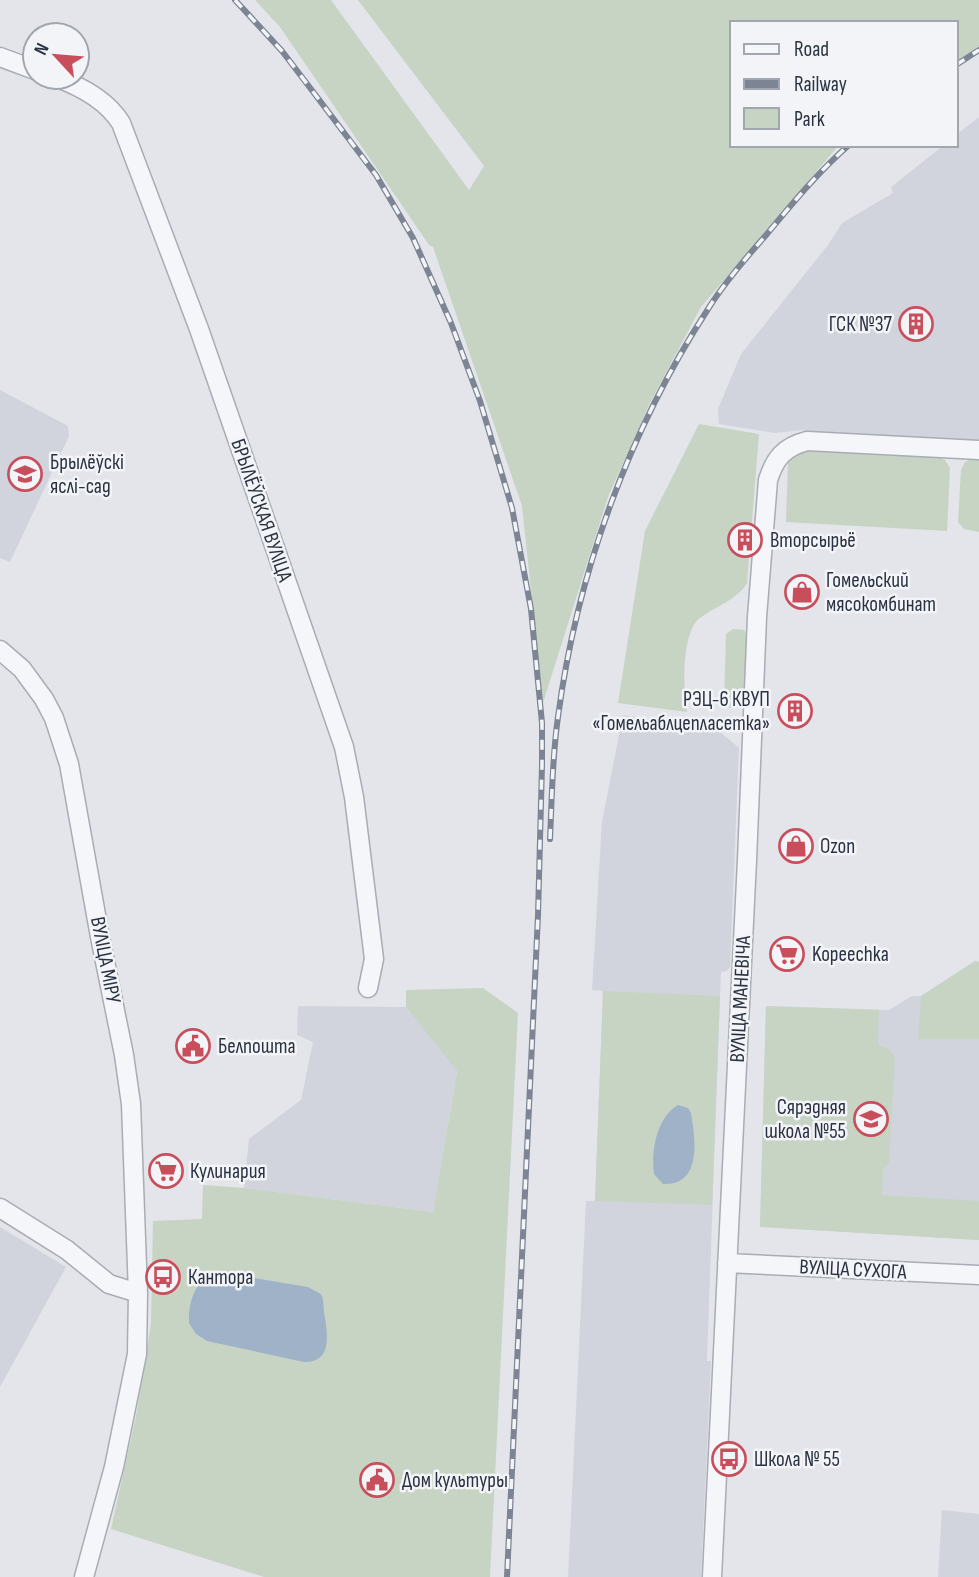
<svg xmlns="http://www.w3.org/2000/svg" width="979" height="1577" font-family="'Sofia Sans Condensed',sans-serif">
<style>
.built{fill:#d1d4dc}
.green{fill:#c7d4c4}
.water{fill:#9fb2c8}
.lines{fill:none;stroke-linecap:round;stroke-linejoin:round}
.minor-casing{stroke:#a8acb4;stroke-width:21}
.minor{stroke:#f5f6f9;stroke-width:18}
.rail-casing{stroke:#7d8493;stroke-width:6}
.rail{stroke:#f2f4f7;stroke-width:3.5;stroke-dasharray:10;stroke-linecap:butt}
.labels{text-anchor:middle;stroke-width:5;stroke-linejoin:round;paint-order:stroke}
.poi-label{font-size:21px;fill:#2b3242;stroke:#f2f4f7;text-anchor:start}
.street-label{font-size:21px;fill:#2b3242;stroke:#f2f4f7}
</style>
<rect width="100%" height="100%" fill="#e3e5ea"/>
<path class="built" d="M979,117V442L805,433L803,430L775,433L719,424L718,409L741,354L828,245L842,223L893,193L891,187L944,145H956V135Z
M0,390L68,426L69,436L10,562L0,558Z
M623,715L719,731L739,748L730,967L727,971L721,972L720,996L707,1361H711L701,1577H568L586,1201H595L603,991L592,990L602,822Z
M975,961L979,962V1240L760,1227L766,1006L889,1010L912,996H921Z
M298,1006L406,1007L457,1070L433,1212L244,1188L249,1139L301,1100L313,1042L297,1035Z
M0,1227L66,1267L0,1387Z
M942,1510L979,1514V1577H938Z"/>
<path class="green" d="M255,0H331L469,190L484,166L358,0H979V46L956,62V23H732V145H839L701,307L650,403L608,497L543,703L522,506L433,247L429,245L280,27Z
M699,424L759,434L747,583C737,600 716,606 700,618C681,632 683,691 687,712L618,703L645,531Z
M803,450L938,457L945,460L950,468L947,531L786,522L788,463L794,454Z
M973,458H979V532L964,529L958,522L961,470L965,462Z
M733,629L744,630L748,637L744,703L739,708H730L724,703L726,634Z
M975,961L979,962V1039H918L921,996Z
M483,988L518,1013L490,1577H264L111,1529L136,1416L151,1324L153,1221L202,1219L203,1185L244,1188L433,1212L457,1071L406,1007V990Z
M603,991L720,996L712,1205L595,1201Z
M766,1006L879,1010L878,1045C887,1047 891,1049 895,1059L889,1163L883,1169L882,1195L979,1201V1240L760,1227Z"/>
<path class="water" d="M678,1105L688,1108L691,1113C695,1137 703,1186 663,1184L654,1174C651,1152 656,1118 678,1105Z
M219,1272L308,1287L321,1294C324,1300 323,1305 324,1312C327,1331 334,1363 304,1362L207,1341L196,1334L189,1323C188,1301 196,1277 219,1272Z"/>
<g class="lines">
<g class="minor-casing">
<path id="minor" d="M0,57L35,70
M55,77C80,86 106,99 121,123L199,329L344,747L354,797L374,959L368,988
M0,650L22,669L44,699L54,718L69,764L100,937L124,1055L131,1104L138,1293L137,1354L114,1467L84,1577
M0,1208L67,1250L109,1284L138,1293
M727,1263L979,1275
M712,1577L747,860L757,617L768,480C775,458 784,447 807,441L979,450"/>
</g>
<use href="#minor" class="minor"/>
<g class="rail-casing">
<path id="rail" d="M235,0L282,51L314,93L376,175L413,238L451,323L480,401L512,508L531,609L542,723V765L538,915L507,1577
M956,65L979,50
M550,839C552,798 552,758 558,717C577,573 629,431 708,309C725,282 746,258 767,234C792,204 819,171 849,145"/>
</g>
<use href="#rail" class="rail"/>
</g>
<defs>
<g id="building-ring" transform="scale(1.75)"><circle r="9.5" fill="#f2f4f7" stroke="#c94e5b" stroke-width="1.5"/><path d="M-4-6H4V6H1V3H-1V6H-4ZM-2.5-4.3h1.7v1.8h-1.7ZM.8-4.3h1.7v1.8H.8ZM-2.5-1h1.7V.8h-1.7ZM.8-1h1.7V.8H.8Z" fill="#c94e5b"/></g>
<g id="school-ring" transform="scale(1.75)"><circle r="9.5" fill="#f2f4f7" stroke="#c94e5b" stroke-width="1.5"/><path d="M0-5L7-2L0 1L-7-2ZM-4 1L0 2.5L4 1V4Q0 6-4 4Z" fill="#c94e5b"/></g>
<g id="shop-ring" transform="scale(1.75)"><circle r="9.5" fill="#f2f4f7" stroke="#c94e5b" stroke-width="1.5"/><path d="M-5-2.5h2.3a2.7 3.5 0 0 1 5.4 0H5L5.5 6h-11ZM-1.5-2.5h3a1.5 2.3 0 0 0-3 0Z" fill="#c94e5b"/></g>
<g id="supermarket-ring" transform="scale(1.75)"><circle r="9.5" fill="#f2f4f7" stroke="#c94e5b" stroke-width="1.5"/><path d="M-6-5.5h2.5l.6 2H6L4.5 2H-2.5L-4.4-4H-6ZM-1.5 3.2a1.3 1.3 0 1 0 .1 0ZM3 3.2a1.3 1.3 0 1 0 .1 0Z" fill="#c94e5b"/></g>
<g id="civic-ring" transform="scale(1.75)"><circle r="9.5" fill="#f2f4f7" stroke="#c94e5b" stroke-width="1.5"/><path d="M-.6-6.5H3V-4.5H.6V-3L4-1V1h2V6H-6V1h2V-1L-.6-3ZM-1.2 2.5V6h2.4V2.5Z" fill="#c94e5b"/></g>
<g id="bus-ring" transform="scale(1.75)"><circle r="9.5" fill="#f2f4f7" stroke="#c94e5b" stroke-width="1.5"/><path d="M-5-6H5V4H4V6H2V4H-2V6H-4V4H-5ZM-3.5-4V0h7V-4ZM-3.5 1.2v1.5H-2V1.2ZM2 1.2v1.5H3.5V1.2Z" fill="#c94e5b"/></g>
</defs>
<g fill-rule="evenodd">
<use href="#building-ring" x="916" y="324"/>
<use href="#school-ring" x="25" y="474"/>
<use href="#building-ring" x="745" y="540"/>
<use href="#shop-ring" x="802" y="592"/>
<use href="#building-ring" x="795" y="711"/>
<use href="#shop-ring" x="796" y="846"/>
<use href="#supermarket-ring" x="787" y="954"/>
<use href="#civic-ring" x="193" y="1046"/>
<use href="#school-ring" x="871" y="1119"/>
<use href="#supermarket-ring" x="166" y="1171"/>
<use href="#bus-ring" x="163" y="1277"/>
<use href="#bus-ring" x="729" y="1459"/>
<use href="#civic-ring" x="377" y="1480"/>
</g>
<g class="labels">
<g class="poi-label">
<text x="892" y="331" text-anchor="end">ГСК №37</text>
<text x="50" y="469">Брылёўскі<tspan x="50" dy="24">яслі-сад</tspan></text>
<text x="770" y="547">Вторсырьё</text>
<text x="826" y="587">Гомельский<tspan x="826" dy="24">мясокомбинат</tspan></text>
<text x="770" y="706" text-anchor="end">РЭЦ-6 КВУП<tspan x="770" dy="24">«Гомельаблцепласетка»</tspan></text>
<text x="820" y="853">Ozon</text>
<text x="812" y="961">Kopeechka</text>
<text x="218" y="1053">Белпошта</text>
<text x="846" y="1114" text-anchor="end">Сярэдняя<tspan x="846" dy="24">школа №55</tspan></text>
<text x="190" y="1178">Кулинария</text>
<text x="188" y="1284">Кантора</text>
<text x="754" y="1466">Школа № 55</text>
<text x="402" y="1487">Дом культуры</text>
</g>
<g class="street-label">
<text transform="translate(262 510) rotate(71)" y="7">БРЫЛЁЎСКАЯ ВУЛІЦА</text>
<text transform="translate(106 960) rotate(79)" y="7">ВУЛІЦА МІРУ</text>
<text transform="translate(740 999) rotate(-87)" y="7">ВУЛІЦА МАНЕВІЧА</text>
<text transform="translate(853 1269) rotate(3)" y="7">ВУЛІЦА СУХОГА</text>
</g>
</g>
<rect x="730" y="21" width="228" height="126" fill="#f2f4f7" stroke="#a2a6af" stroke-width="2"/>
<rect x="744" y="44" width="35" height="10" fill="#f5f6f9" stroke="#a2a6af" stroke-width="2"/>
<text x="794" y="56" font-size="21" fill="#2b3242">Road</text>
<rect x="744" y="79" width="35" height="10" fill="#7d8493" stroke="#a2a6af" stroke-width="2"/>
<text x="794" y="91" font-size="21" fill="#2b3242">Railway</text>
<rect x="744" y="108" width="35" height="21" fill="#c7d4c4" stroke="#a2a6af" stroke-width="2"/>
<text x="794" y="126" font-size="21" fill="#2b3242">Park</text>
<g transform="translate(56 56) rotate(296)"><circle r="33" fill="#f2f4f7" stroke="#a2a6af" stroke-width="2"/>
<path d="M0-5L12 26L0 18L-12 26Z" fill="#c94e5b"/>
<text y="-10" font-size="19" font-weight="bold" text-anchor="middle" fill="#2b3242">N</text>
</g>
</svg>
